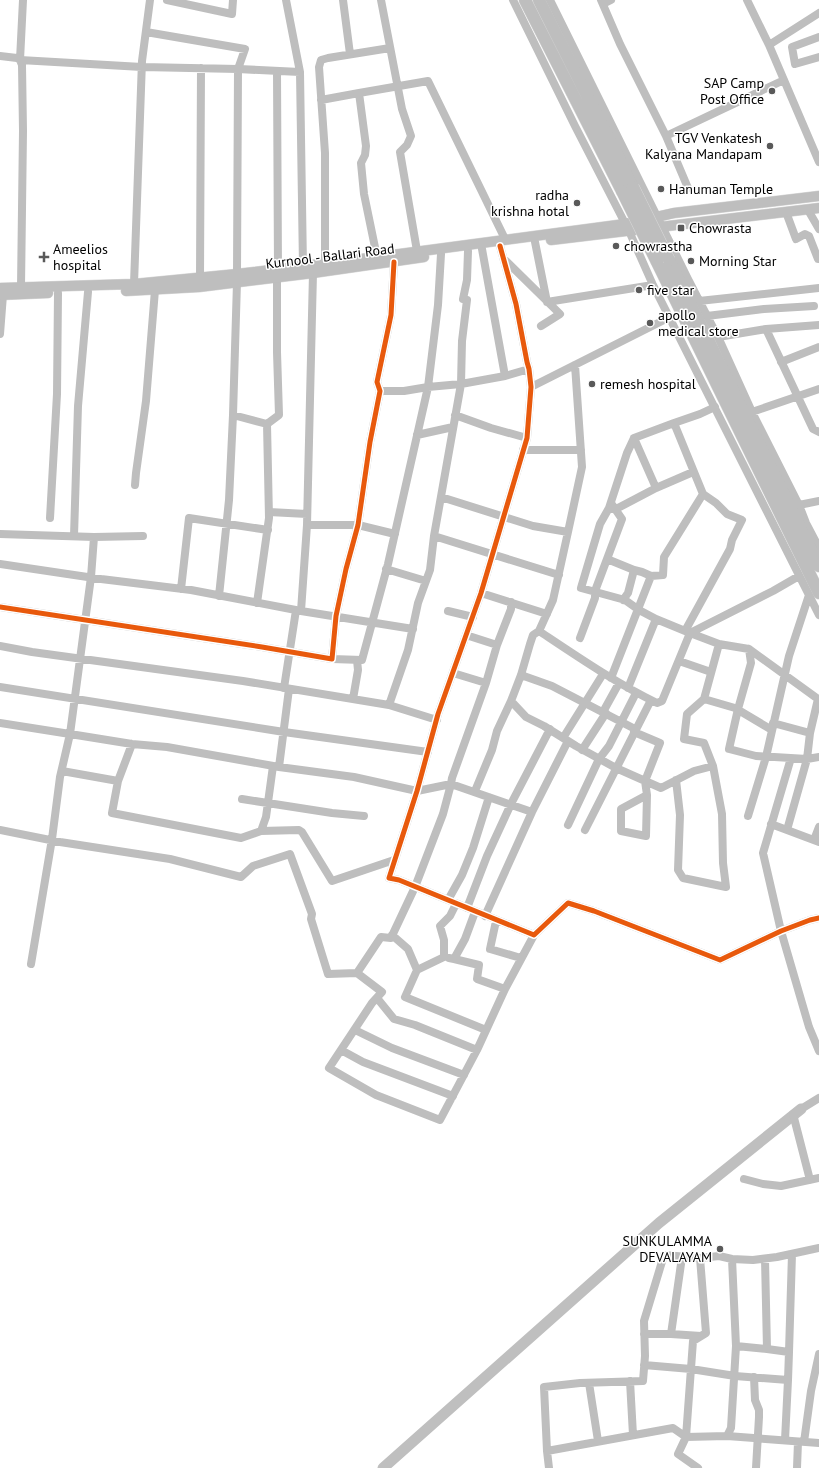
<svg xmlns="http://www.w3.org/2000/svg" width="819" height="1468" font-family="'PT Sans',sans-serif">
<style>
.lines{fill:none;stroke-linecap:round;stroke-linejoin:round}
.river{stroke:#bfbfbf;stroke-width:11}
.major-casing{stroke:#dbdbdb;stroke-width:11}
.highway-casing{stroke:#dbdbdb;stroke-width:13}
.minor{stroke:#bebebe;stroke-width:8}
.major{stroke:#bebebe;stroke-width:10}
.highway{stroke:#bebebe;stroke-width:12}
.highway-bridge-casing{stroke:#dbdbdb;stroke-width:13;stroke-linecap:butt}
.highway-bridge{stroke:#bebebe;stroke-width:12}
.cycleway-casing{stroke:#fff;stroke-width:8}
.cycleway{stroke:#e8590c;stroke-width:5}
.poi-dot{fill:#595959;stroke:#fff;stroke-width:1.5}
.labels{text-anchor:middle;stroke-width:3;stroke-linejoin:round;paint-order:stroke}
.poi-label{font-size:14px;fill:#000;stroke:#fff;text-anchor:start}
.street-label{font-size:14px;fill:#000;stroke:#fff}
</style>
<rect width="100%" height="100%" fill="#fff"/>
<g class="lines">
<path class="river" d="M383,1468L659,1223L801,1109"/>
<g class="major-casing">
<path id="major" d="M551,240L819,208
M0,288L134,284L237,274L377,257L625,224L674,213L819,196
M126,291L199,287L313,273L424,257
M0,295L48,293"/>
</g>
<g class="highway-casing">
<path id="highway" d="M525,0L622,191
M539,0L633,187
M669,260L819,566
M657,262L819,593"/>
</g>
<path class="minor" d="M23,0L20,60L142,67L238,69L245,49L146,32
M167,0L232,14L233,0
M286,0L300,72
M343,0L350,54
M381,0L402,109L411,136L407,145L400,152L417,251
M513,0L575,126L629,231L653,285L819,615
M550,0L688,279L718,337L752,412L799,505L806,523L819,548
M601,0L620,44L666,136L688,188
M747,0L769,45
M603,4L611,0
M819,13L769,45L819,162
M819,37L792,47L795,64L819,57
M0,56L17,58L20,60L22,65L23,131L21,287
M277,71L278,270
M321,100L359,93
M666,136L784,80
M808,210L819,229
M786,212L796,239L805,234L809,236L818,259H819
M535,242L547,302L653,285
M500,246L516,304L527,362L529,369L531,387L527,438L481,593L438,714L417,791L389,878L399,880L534,935L568,903L594,911L720,960L781,931L810,920L819,918
M377,257L364,194L361,163L365,155L366,146L359,93L428,81L505,239
M505,260L560,314L541,326
M325,264V153L319,67L321,60L328,58L390,48
M237,274L238,69L300,72L303,267
M200,278L201,68
M237,282L233,415L267,424L269,518L257,603
M134,284L142,61L150,0
M699,301L819,288
M707,316L764,309L814,306
M766,329L819,325
M0,334L3,295
M718,337L766,329L813,429L819,432
M781,362L819,347
M505,376L529,369
M531,387L670,317
M380,391H404L428,387L461,384L505,376L482,249
M752,412L819,389
M455,415L491,428L527,438
M267,424L279,415L277,352V277
M417,435L453,427
M634,438L656,488
M523,450H581
M135,485L136,473L146,401L155,290
M441,497L533,526L568,532L582,467L575,365
M799,505L819,501
M612,509H616L656,488L693,472
M269,512L307,514
M50,518L57,394L58,293
M307,525H358L395,534
M568,532L553,600L539,631L533,635L530,644L521,675L511,701L526,717L544,726L576,746L616,768L661,788L694,771L713,766L722,814L723,863L726,887L683,878L678,870L680,815L676,780
M0,534L94,537L143,536
M74,536L78,406L88,292
M434,536L559,575
M94,537L91,577L70,734L132,744L167,747L279,767L354,777L417,791L451,784L532,812
M607,559L634,570L628,593L623,600
M0,564L101,579L191,590L301,611L413,629
M386,569L426,581
M651,576L663,575L664,557L703,494
M181,589L189,518L268,530
M481,593L547,614
M219,596L229,500L233,415
M511,602V609L497,645L486,683L452,778L451,784L443,814L415,887L391,938L381,937L357,973L382,992L372,1003L329,1068L376,1095L440,1120L477,1050L505,989L534,935
M0,607L262,647L332,659L336,616L346,569L358,525L370,442L380,391L377,382L391,315L394,262
M301,611L307,525L313,273
M448,611L473,617
M539,631C578,657 616,683 657,703L662,701L690,633L656,619
M685,631L730,549L732,540L742,520L727,514L716,503L703,494L674,423L700,414L715,407
M466,635L497,645
M580,638L595,598V591L622,519L611,503
M719,644L749,649L751,663L738,709L729,749L756,756L807,759L819,757
M0,646L32,652L243,681L389,705L408,650L418,603L430,570L434,536L461,384L462,341L467,300L463,299L467,280L468,251
M749,649L818,699L810,733L807,759L787,830
M332,659L362,660L388,564L428,387L438,305L441,254
M679,661L711,672
M453,673L486,683
M521,675L552,686L635,729
M611,678L651,576L642,572L634,570
M0,687L284,732L428,752
M284,688L296,610
M628,688L656,619L639,610L625,600L581,588L600,524L609,508L627,453L634,438L674,423
M353,699L358,670L357,660
M704,699L719,644L690,633L773,591L799,576
M389,705L437,720
M603,712L619,683
M0,723L70,734L60,777L52,839L31,964
M773,723L810,733
M634,732L660,743L645,781L647,795L621,809V831L646,836L647,795
M563,738L603,674
M132,744L118,781L112,813L241,838L261,831L299,830L302,832L332,881L394,860
M582,750L606,713
M791,758L763,853L781,931L809,1027L819,1051
M713,766L704,743L684,739L687,714L704,699L735,708L772,730
M279,767L289,689
M62,771L118,781
M475,791L492,750L497,731L511,701
M242,799L332,813L364,816
M748,816L766,757L789,656L809,595
M771,824L819,842
M568,825L599,759L609,746L636,693
M0,830L60,842L170,859L241,877L253,866L290,854L312,914L311,919L328,974L357,973
M585,830L651,700
M261,831L266,817L273,766
M814,840L819,827
M448,900L462,875L473,848L489,797
M467,908L487,856L511,804L550,729
M485,916L532,812L568,741
M496,921L490,949L521,958
M392,935L408,949L417,970L405,997L486,1030
M449,958L454,959L465,939L475,912
M454,959L479,965L477,979L505,989
M417,970L444,957V940L440,926L450,916L456,904
M377,998L394,1019L415,1025L477,1050
M355,1030L392,1048L464,1075
M341,1050L363,1062L453,1096
M744,1179L763,1184L781,1186L819,1178
M810,1180L793,1114L819,1098
M700,1258L719,1256L732,1259L753,1260L777,1257L819,1248
M732,1259L736,1346L731,1428L727,1436L819,1443
M765,1259L767,1349
M644,1334H671L682,1257
M671,1334L701,1336
M736,1346L767,1349L789,1352L792,1254
M644,1365L691,1369L735,1376L788,1380L789,1352
M754,1377L755,1400L759,1410V1417L756,1468
M630,1381L633,1435
M589,1383L598,1441
M785,1440L788,1380
M804,1442L811,1391L819,1354
M547,1451L673,1428L686,1437L678,1454L698,1468
M549,1468L547,1451L544,1387L580,1383L643,1381L645,1356L644,1321L664,1255L700,1258L706,1333L693,1341L686,1437L727,1436
M797,1468L798,1442"/>
<use href="#major" class="major"/>
<use href="#highway" class="highway"/>
<g class="highway-bridge-casing">
<path id="highway-bridge" d="M633,187L669,260
M622,191L657,262"/>
</g>
<use href="#highway-bridge" class="highway-bridge"/>
<g class="cycleway-casing">
<path id="cycleway" d="M500,246L516,304L527,362L529,369L531,387L527,438L481,593L438,714L417,791L389,878L399,880L534,935L568,903L594,911L720,960L781,931L810,920L819,918
M0,607L262,647L332,659L336,616L346,569L358,525L370,442L380,391L377,382L391,315L394,262"/>
</g>
<use href="#cycleway" class="cycleway"/>
</g>
<g class="poi-dot">
<circle cx="772" cy="91" r="4"/>
<circle cx="770" cy="146" r="4"/>
<circle cx="661" cy="189" r="4"/>
<circle cx="577" cy="203" r="4"/>
<rect x="677" y="224" width="8" height="8" rx="2"/>
<circle cx="616" cy="246" r="4"/>
<path d="M42 251h4v4h4v4h-4v4h-4v-4h-4v-4h4z"/>
<circle cx="691" cy="261" r="4"/>
<circle cx="639" cy="290" r="4"/>
<circle cx="650" cy="323" r="4"/>
<circle cx="592" cy="384" r="4"/>
<circle cx="720" cy="1249" r="4"/>
</g>
<g class="labels">
<g class="poi-label">
<text x="764" y="88" text-anchor="end">SAP Camp<tspan x="764" dy="16">Post Office</tspan></text>
<text x="762" y="143" text-anchor="end">TGV Venkatesh<tspan x="762" dy="16">Kalyana Mandapam</tspan></text>
<text x="669" y="194">Hanuman Temple</text>
<text x="569" y="200" text-anchor="end">radha<tspan x="569" dy="16">krishna hotal</tspan></text>
<text x="689" y="233">Chowrasta</text>
<text x="624" y="251">chowrastha</text>
<text x="53" y="254">Ameelios<tspan x="53" dy="16">hospital</tspan></text>
<text x="699" y="266">Morning Star</text>
<text x="647" y="295">five star</text>
<text x="658" y="320">apollo<tspan x="658" dy="16">medical store</tspan></text>
<text x="600" y="389">remesh hospital</text>
<text x="712" y="1246" text-anchor="end">SUNKULAMMA<tspan x="712" dy="16">DEVALAYAM</tspan></text>
</g>
<g class="street-label">
<text transform="translate(330 256) rotate(-7)" y="5">Kurnool - Ballari Road</text>
</g>
</g>
</svg>
